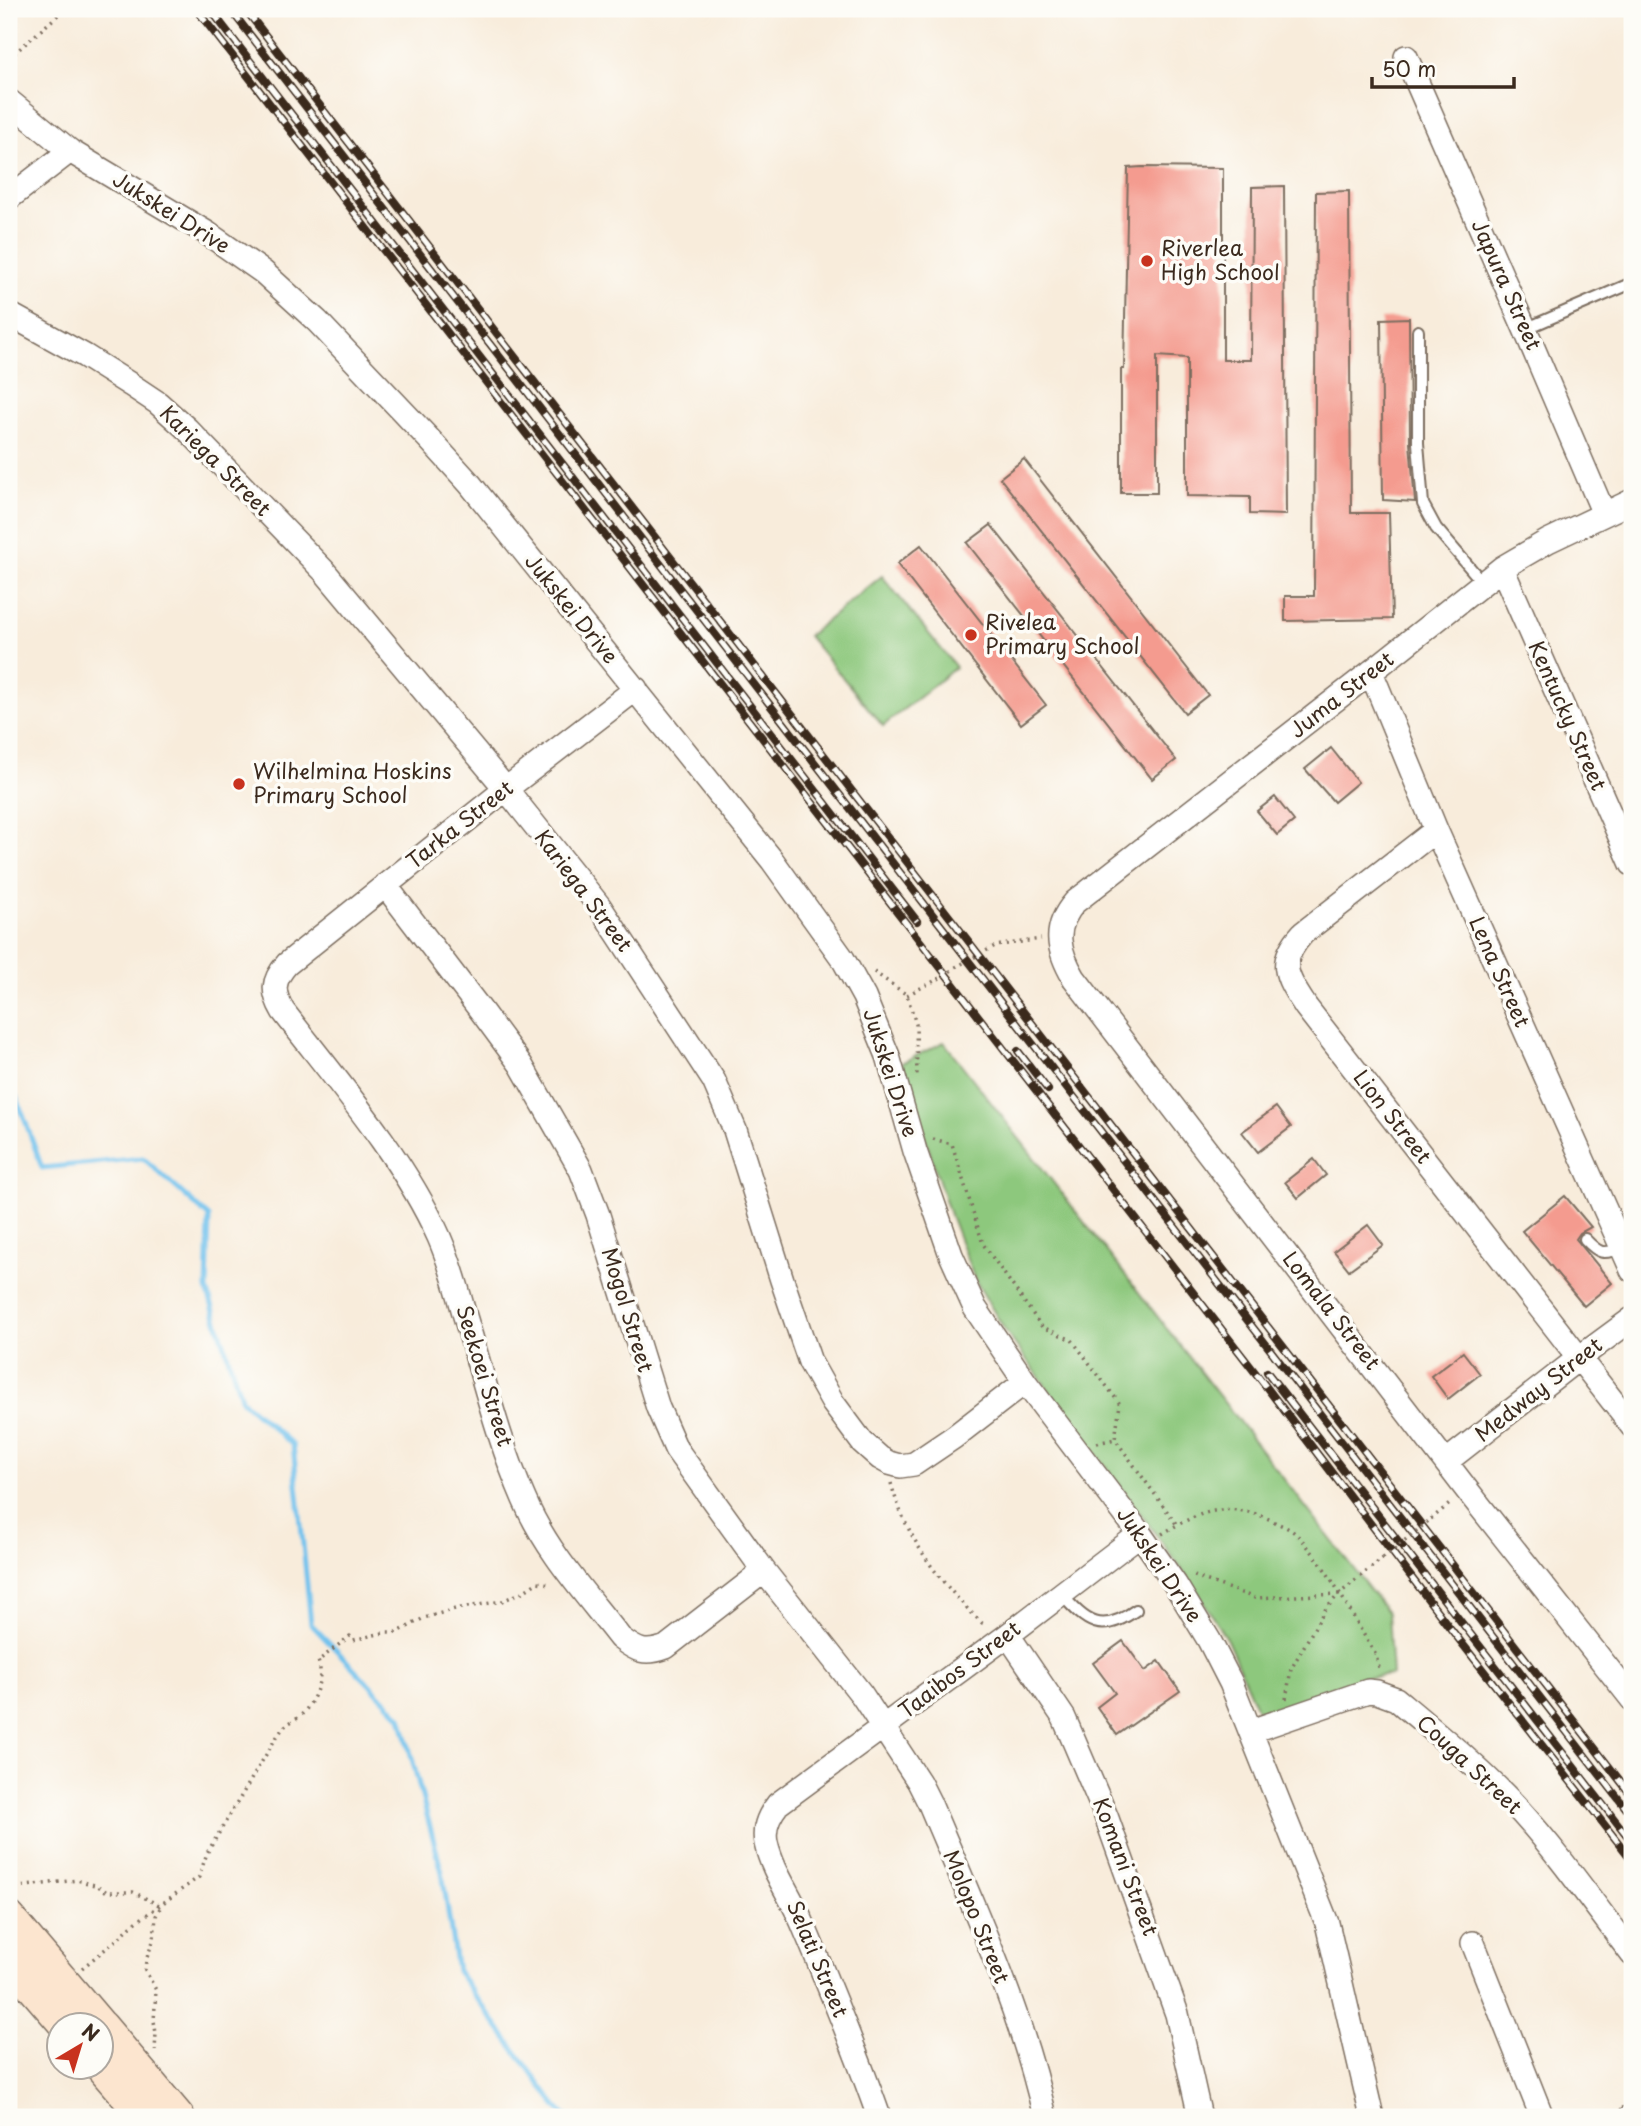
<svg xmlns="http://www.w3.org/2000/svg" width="1641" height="2126" font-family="'Playpen Sans',sans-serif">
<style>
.green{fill:#8dc87d;stroke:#64794e;stroke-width:2}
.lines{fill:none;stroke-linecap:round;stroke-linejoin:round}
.stream{stroke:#72c2ed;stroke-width:5}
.building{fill:#f49b8f}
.service-casing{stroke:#7d6e60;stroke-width:14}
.minor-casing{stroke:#7d6e60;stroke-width:26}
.secondary-casing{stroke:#7d6e60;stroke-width:35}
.path{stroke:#7d6e60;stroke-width:3.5;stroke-dasharray:2 5;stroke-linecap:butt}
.service{stroke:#fff;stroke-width:10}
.minor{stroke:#fff;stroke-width:23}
.secondary{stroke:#fce5cf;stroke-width:32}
.rail-casing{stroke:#3b2a1e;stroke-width:8}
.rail{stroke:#fdfcf7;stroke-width:5;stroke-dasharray:16;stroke-linecap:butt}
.path-bridge{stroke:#7d6e60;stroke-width:3.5;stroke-dasharray:2 5;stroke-linecap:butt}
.poi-dot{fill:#c8321e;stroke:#fdfcf7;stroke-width:2.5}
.labels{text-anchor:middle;stroke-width:7;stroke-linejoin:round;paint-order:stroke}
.street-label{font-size:21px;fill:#3b2a1e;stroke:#fdfcf7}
.poi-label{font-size:21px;fill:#3b2a1e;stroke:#fdfcf7;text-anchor:start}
</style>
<rect width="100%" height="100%" fill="#fdfcf7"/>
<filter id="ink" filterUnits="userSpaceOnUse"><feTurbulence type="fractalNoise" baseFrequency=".0143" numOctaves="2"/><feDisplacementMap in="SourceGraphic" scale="14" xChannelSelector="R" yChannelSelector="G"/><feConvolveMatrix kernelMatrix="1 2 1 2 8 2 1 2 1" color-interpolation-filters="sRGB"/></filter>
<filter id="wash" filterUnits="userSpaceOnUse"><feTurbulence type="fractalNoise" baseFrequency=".00686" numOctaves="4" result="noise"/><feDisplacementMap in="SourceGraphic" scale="28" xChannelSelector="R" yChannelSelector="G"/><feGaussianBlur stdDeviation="1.57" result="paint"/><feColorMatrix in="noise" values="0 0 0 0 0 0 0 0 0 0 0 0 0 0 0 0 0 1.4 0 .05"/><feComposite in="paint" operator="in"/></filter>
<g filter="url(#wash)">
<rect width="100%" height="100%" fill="#f8ecdb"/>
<path class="green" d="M882,576L956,667L883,726L808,636Z
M944,1042L1388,1613L1392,1675L1361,1678L1318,1697L1268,1714L1258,1711L1227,1640L1194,1586L1006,1332L975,1280L951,1218L901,1063Z"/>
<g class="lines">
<path class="stream" d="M9,1092L17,1098L42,1168L143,1158L209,1217L207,1289L242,1401L293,1445L311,1624L401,1717L442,1872L457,1971L556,2106L568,2117"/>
</g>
<g id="blocks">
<path class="building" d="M1142,167L1223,168V360H1251L1252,187L1284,186L1286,515L1250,514V497L1187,496V358L1157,356V493H1121V369H1124L1128,168Z
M1349,191L1351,513H1389L1392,619L1285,621V596H1314L1316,192Z
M1409,318L1410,443L1415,502L1383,500L1381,319Z
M1024,459L1208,695L1185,713L1000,478Z
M991,525L1176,760L1152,779L967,543Z
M921,545L1046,705L1021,724L897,564Z
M1331,748L1358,782L1334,802L1305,769Z
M1275,797L1294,821L1277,835L1257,811Z
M1276,1107L1291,1127L1258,1152L1242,1132Z
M1314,1159L1326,1175L1298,1198L1285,1182Z
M1565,1196L1591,1227L1580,1233L1576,1239L1612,1283L1584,1306L1522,1231Z
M1368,1225L1383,1245L1349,1270L1334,1251Z
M1463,1352L1480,1374L1448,1399L1431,1376Z
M1123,1641L1145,1671L1159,1661L1180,1691L1117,1735L1097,1707L1115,1693L1093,1663Z"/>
</g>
</g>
<g filter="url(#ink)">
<use href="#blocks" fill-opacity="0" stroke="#7d6e60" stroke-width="2"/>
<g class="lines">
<g class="service-casing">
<path id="service" d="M1525,329L1632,283
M1418,331V443L1423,504L1436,528L1483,583
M1585,1239C1599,1254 1603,1255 1622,1248
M1061,1594C1087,1623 1101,1635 1136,1610"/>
</g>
<g class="minor-casing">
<path id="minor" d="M1406,57L1525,329L1604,514
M9,101L70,151L207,233L263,272L317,321L430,440L470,484L772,860L843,959L864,997L888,1056L915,1151L951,1255L975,1308L1025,1382L1140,1534L1175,1584L1209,1640L1231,1683L1327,1923L1372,2117
M9,198L70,151
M9,314L85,356L131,385L158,403L187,429L324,571L506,789L600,907L714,1081L735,1130L782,1280L810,1362L833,1403L862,1442L880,1458L889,1463L900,1466L914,1464L954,1437L1025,1382
M1632,501L1548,541L1502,568L1371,672L1075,902C1052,928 1058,951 1074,978L1467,1490L1632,1699
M1502,568L1632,864
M1371,672L1436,830L1632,1270
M636,689L506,789L287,964C272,981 272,992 283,1011C337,1081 403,1157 439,1237C450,1262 457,1287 464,1313C483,1375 498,1440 524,1499C546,1551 586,1594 620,1638C637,1651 645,1655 666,1647L764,1571
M1436,830L1303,933C1276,963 1286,976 1306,1007L1632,1426
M385,885L482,1012L521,1065L581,1170L598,1215L658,1408L676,1449L764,1571L862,1695L919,1782L930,1804C973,1906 1021,2009 1045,2117
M1447,1461L1579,1358L1632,1319
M1008,1635L1064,1718L1106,1816L1177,2014L1200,2117
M1251,1731L1368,1691L1377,1692L1396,1699C1438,1734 1482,1770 1519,1810C1560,1855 1595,1906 1632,1954
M1473,1943L1542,2117
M879,2117C856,2051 829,1986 802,1922C791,1896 772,1871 766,1843C763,1828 769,1815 778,1804L1008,1635L1140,1534
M1630,2117L1632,2116"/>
</g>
<g class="secondary-casing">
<path id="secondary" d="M9,1918L99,2024
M9,1959L65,2024
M102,2027L178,2117
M101,2066L145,2117"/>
</g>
<path class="path" d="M9,58L65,9
M874,972L907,995L916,1024L917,1078
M907,995L946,975L954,968L995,946L1041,939
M933,1139L952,1144L983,1244L1042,1327L1072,1340L1120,1404L1115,1439L1177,1525
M1097,1443L1115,1439
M891,1483C906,1539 941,1584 982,1623L987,1625
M1431,1519L1452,1502
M1162,1534C1201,1510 1230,1500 1273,1521C1280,1525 1290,1528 1296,1534C1328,1565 1352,1617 1376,1655L1380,1672
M1194,1576L1255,1598L1339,1594
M1286,1699L1291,1669L1324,1611L1339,1594L1383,1558
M9,1888L77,1880L98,1886L107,1892H133L161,1906L156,1916L154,1939L146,1960L145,1970L156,1990L154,2021L156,2033L155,2051
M82,1968L120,1937L131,1926L199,1877L207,1853L273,1743C277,1737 281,1730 286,1725C290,1722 296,1720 300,1716C313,1705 325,1677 318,1661L350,1636L353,1640L387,1632H398L424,1618L455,1609L502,1601L523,1592L538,1582L550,1584"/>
<use href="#service" class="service"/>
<use href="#minor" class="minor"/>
<use href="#secondary" class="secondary"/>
<g class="rail-casing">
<path id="rail" d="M196,9L1261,1380L1450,1628L1632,1860
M210,9L917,921
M230,9L1632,1816
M245,9L1632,1796
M1018,1051L1048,1090
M1267,1372L1632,1842"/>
</g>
<use href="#rail" class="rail"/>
<path class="path-bridge" d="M1383,1558L1431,1519"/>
</g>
</g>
<g class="poi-dot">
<circle cx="1147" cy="261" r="7"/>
<circle cx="971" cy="635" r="7"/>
<circle cx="239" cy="784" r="7"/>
</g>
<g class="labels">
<g class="street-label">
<text transform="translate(171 213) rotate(32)" y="7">Jukskei Drive</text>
<text transform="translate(1506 285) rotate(66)" y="7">Japura Street</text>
<text transform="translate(215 461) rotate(45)" y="7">Kariega Street</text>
<text transform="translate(571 609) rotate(51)" y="7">Jukskei Drive</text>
<text transform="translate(1342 695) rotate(-38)" y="7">Juma Street</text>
<text transform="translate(1567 716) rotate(66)" y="7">Kentucky Street</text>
<text transform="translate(460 825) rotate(-38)" y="7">Tarka Street</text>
<text transform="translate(583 891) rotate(53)" y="7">Kariega Street</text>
<text transform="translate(1499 972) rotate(66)" y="7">Lena Street</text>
<text transform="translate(890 1073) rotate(72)" y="7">Jukskei Drive</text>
<text transform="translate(1392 1117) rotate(52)" y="7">Lion Street</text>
<text transform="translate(627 1310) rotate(73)" y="7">Mogol Street</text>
<text transform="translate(1331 1311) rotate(52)" y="7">Lomala Street</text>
<text transform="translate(484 1376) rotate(73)" y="7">Seekoei Street</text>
<text transform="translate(1539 1390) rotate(-38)" y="7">Medway Street</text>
<text transform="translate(1159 1565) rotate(56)" y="7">Jukskei Drive</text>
<text transform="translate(960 1670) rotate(-37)" y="7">Taaibos Street</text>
<text transform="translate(1469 1765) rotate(43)" y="7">Couga Street</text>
<text transform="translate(1125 1867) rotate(69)" y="7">Komani Street</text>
<text transform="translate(976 1917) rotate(68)" y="7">Molopo Street</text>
<text transform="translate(817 1959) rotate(67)" y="7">Selati Street</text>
</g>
<g class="poi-label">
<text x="1161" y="256">Riverlea<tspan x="1161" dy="24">High School</tspan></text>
<text x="985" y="630">Rivelea<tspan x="985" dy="24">Primary School</tspan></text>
<text x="253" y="779">Wilhelmina Hoskins<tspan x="253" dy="24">Primary School</tspan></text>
</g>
</g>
<rect width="1641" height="2126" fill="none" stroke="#fdfcf7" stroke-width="35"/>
<g transform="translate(80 2046) rotate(38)"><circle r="33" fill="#fdfcf7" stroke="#afa8a0" stroke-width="2"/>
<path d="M0-5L12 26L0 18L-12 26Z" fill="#c8321e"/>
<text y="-10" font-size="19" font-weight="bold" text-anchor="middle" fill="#3b2a1e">N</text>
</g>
<path d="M1372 77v10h142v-10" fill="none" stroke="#3b2a1e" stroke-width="3.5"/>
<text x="1382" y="77" font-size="21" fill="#3b2a1e" stroke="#fdfcf7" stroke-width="5" paint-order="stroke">50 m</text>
</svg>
